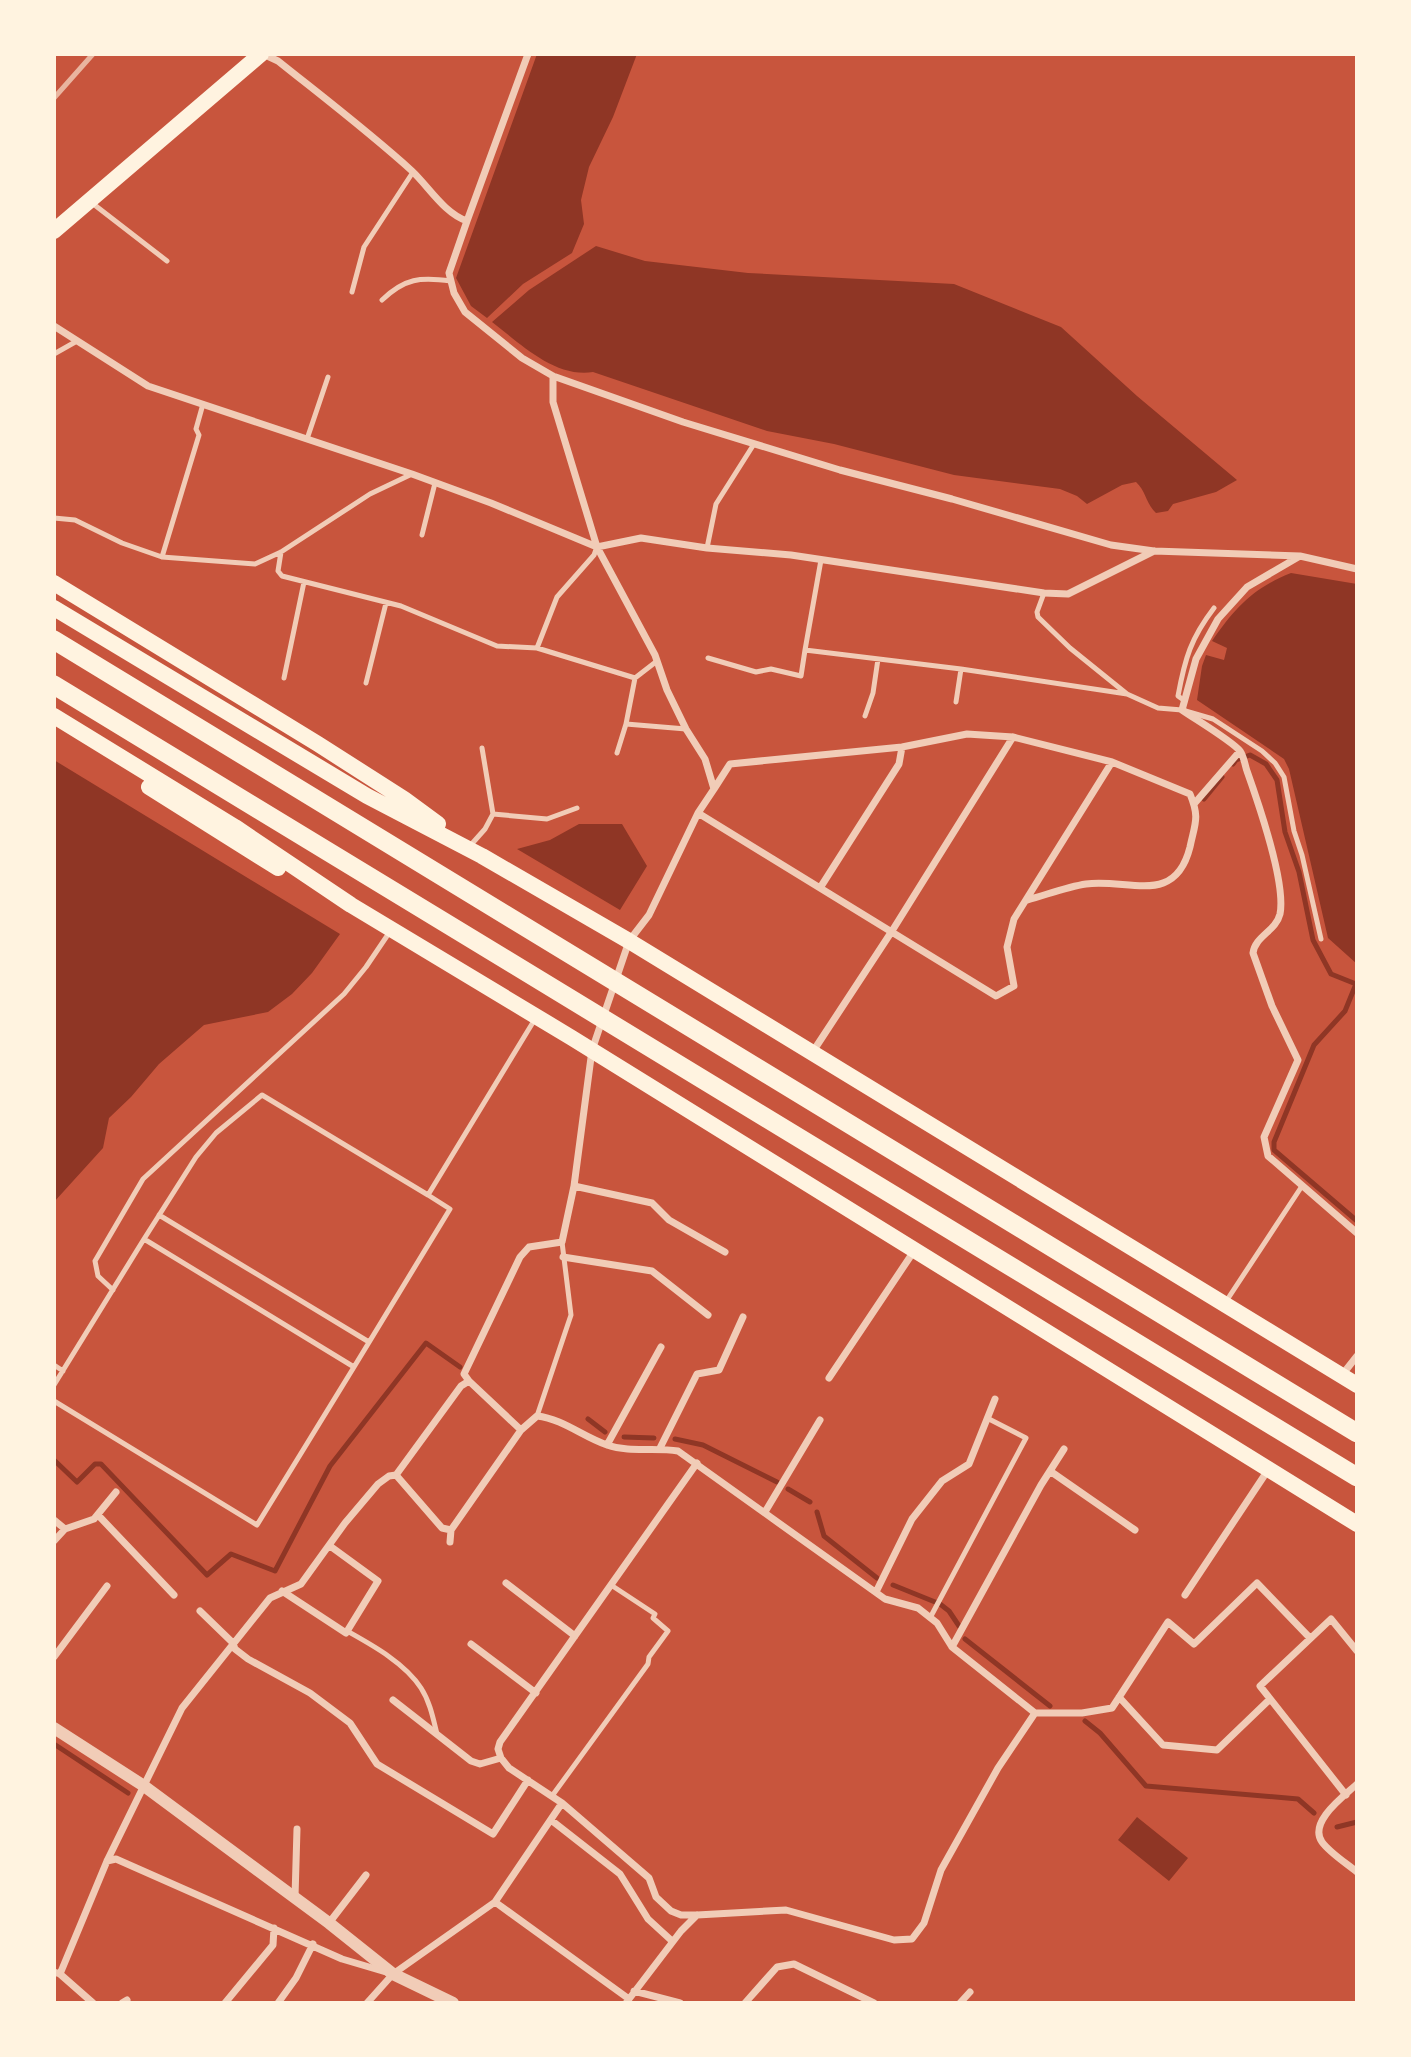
<svg xmlns="http://www.w3.org/2000/svg" width="1411" height="2057" font-family="Overpass,sans-serif">
<style>
.water{fill:#8f3625}
.lines{fill:none;stroke-linecap:round;stroke-linejoin:round}
.stream{stroke:#8f3625;stroke-width:5}
.service{stroke:#f1ccb7;stroke-width:5}
.minor{stroke:#f1ccb7;stroke-width:7}
.tertiary{stroke:#f1ccb7;stroke-width:12}
.primary{stroke:#fff3e0;stroke-width:16}
.motorway{stroke:#fff3e0;stroke-width:19}
.rail{stroke:#e9b49f;stroke-width:5}
</style>
<rect width="100%" height="100%" fill="#c8553d"/>
<path class="water" d="M537,54H637L613,117L589,167L581,200L584,224L572,253L523,284L487,318L471,306L456,278Z
M596,246L645,261L748,273L954,284L1061,327L1137,396L1237,480L1216,492L1173,504L1168,511L1156,513C1146,504 1146,491 1136,482L1122,485L1087,504L1077,496L1060,489L954,475L834,444L767,431L593,372C555,378 521,344 492,322L529,290Z
M1291,573L1357,584V964L1328,938L1289,769L1284,759L1197,700L1202,666L1206,655L1224,660L1227,648L1212,641C1235,608 1253,588 1291,573Z
M54,760L340,934L312,973L292,994L268,1012L204,1025L159,1064L131,1097L109,1118L103,1148L54,1202Z
M579,824H622L647,866L620,910L517,849L550,840Z
M1137,1817L1188,1858L1169,1881L1118,1840Z"/>
<g class="lines">
<path class="stream" d="M1233,764L1236,760L1250,755L1266,764L1277,780L1285,832L1299,872L1313,940L1331,974L1356,984L1345,1011L1314,1045L1274,1142V1150L1357,1221
M1204,799L1222,777
M588,1419L605,1432
M624,1437L654,1438
M675,1439L703,1445L777,1482
M54,1460L77,1482L95,1464H101L207,1575L231,1554L275,1571L330,1466L426,1343L460,1367
M788,1489L810,1502
M817,1512L824,1536L877,1578
M893,1585L940,1604L949,1611L959,1626
M965,1639L1050,1706
M1085,1721L1100,1733L1146,1786L1298,1799L1314,1813
M54,1744L128,1793
M1337,1827L1357,1822"/>
<path class="service" d="M92,203L167,261
M352,292L364,247L413,172
M382,300C405,278 420,277 451,281
M54,354L77,341
M307,439L328,377
M54,518L75,520L122,543L162,557L255,564L281,552L370,494L412,474
M422,535L435,483
M707,548L716,504L754,444
M281,552L278,571L282,576L401,606L497,646L537,648L635,678L657,661
M162,557L199,435L196,429L203,404
M821,560L805,650L961,669L1127,694L1158,708L1182,710L1213,719L1262,751L1275,763L1284,777L1294,831L1302,855L1321,939
M1044,593L1037,612L1038,617L1070,648L1127,694
M537,648L557,597L594,555L597,547
M708,658L756,672L771,669L801,676L805,650
M284,678L304,582
M635,678L626,724L686,729
M366,683L386,603
M1185,701L1178,696C1185,658 1191,638 1214,608
M956,702L961,669
M865,716L873,693L878,659
M482,748L493,814
M617,753L626,724
M469,847L485,829L493,814L547,819L577,808
M428,1195L535,1019
M159,1215L369,1342
M144,1239L196,1157L216,1133L262,1095L428,1195L450,1209L354,1367
M113,1290L98,1276L95,1261L143,1179L344,994L366,967L389,933
M1225,1303L1302,1186
M54,1365L63,1371
M54,1385L144,1239L354,1367L257,1525L54,1401
M537,1416L571,1315L562,1242
M930,1618L1026,1438L987,1418
M347,1631C372,1645 405,1663 421,1688C430,1702 433,1718 437,1734
M552,1796L648,1664L649,1657L668,1631L653,1618L655,1614L611,1585"/>
<path class="minor" d="M263,54L278,61C323,97 369,132 412,171C429,187 444,213 467,221L449,273L454,293L465,312L522,358L553,376L683,422L840,470L952,499L1111,545L1154,551L1300,556
M467,221L528,54
M54,326L148,386L412,474L491,503L597,547L641,538L707,548L791,555L1044,593L1068,594L1154,551
M1357,569L1300,556L1247,587L1218,619L1196,659L1182,710C1195,719 1232,741 1240,751C1244,756 1245,766 1247,771C1258,802 1286,884 1280,914C1276,931 1255,936 1253,953L1272,1006L1298,1060L1264,1137L1268,1156L1357,1233
M714,789L730,764L902,747L967,734L1013,737L1112,762L1190,794C1200,818 1195,823 1190,847C1175,907 1128,878 1086,884C1066,887 1046,895 1027,900
M1194,804L1240,751
M698,813L996,996L1014,986L1007,947L1014,919L1112,762
M820,888L899,764L902,747
M812,1053L892,931L1013,737
M574,1186L652,1203L669,1220L725,1252
M563,1257L652,1271L708,1315
M1342,1375L1357,1356
M829,1378L914,1251
M469,1381L464,1374L520,1257L529,1247L562,1242L574,1186L592,1050L629,941L649,915L698,813L714,789L705,759L686,729L667,690L655,655L597,547L553,402V376
M607,1445L661,1347
M660,1448L697,1374L719,1370L743,1317
M697,1463L500,1742L498,1749L501,1758L509,1768L562,1803L649,1878L656,1897L671,1911L681,1915H697L786,1910L894,1940L912,1939L924,1923L941,1870L998,1768L1035,1713
M1050,1471L1135,1530
M396,1475L442,1528L451,1530L521,1430
M765,1512L820,1420
M98,1515L174,1595
M54,1520L65,1529
M54,1541L65,1529L94,1519L116,1492
M450,1542L451,1530
M506,1583L575,1636
M282,1591L346,1633L378,1581L330,1546
M876,1592L912,1519L942,1481L969,1464L995,1399
M1185,1595L1268,1470
M200,1611L233,1643L235,1649L248,1659L310,1693L350,1723L377,1764L493,1834L528,1780
M471,1644L536,1693
M952,1647L1041,1485L1064,1449
M54,1657L107,1586
M1119,1697L1163,1745L1217,1750L1270,1699
M393,1700L471,1761L480,1764L501,1758
M1357,1784C1344,1796 1308,1822 1322,1842C1330,1853 1346,1863 1357,1872
M1346,1795L1260,1686L1331,1619L1357,1651
M551,1820L620,1874L648,1919L672,1941
M107,1861L116,1859L342,1959L386,1972
M295,1897L297,1829
M495,1902L629,1999
M329,1923L366,1875
M54,1972L60,1974L93,2003
M60,1974L107,1861L182,1708L270,1598L301,1584L345,1523L378,1484L389,1476L396,1475L461,1386L469,1381L521,1430L537,1416C563,1419 583,1437 607,1445C630,1453 655,1447 678,1451L885,1599L918,1608L937,1623L952,1647L1035,1713H1082L1112,1708L1168,1622L1194,1644L1257,1583L1310,1638
M634,1991L680,2003
M122,2003L127,2000
M225,2003L273,1945L274,1928
M278,2003L296,1978L313,1944
M367,2003L393,1974L495,1902L562,1803
M626,2003L681,1931L697,1915
M745,2003L777,1967L794,1964L874,2003
M960,2003L970,1992"/>
<path class="tertiary" d="M54,1728L144,1786L329,1923L393,1974L453,2003"/>
<path class="primary" d="M54,231L261,54
M54,583L318,744L404,799L438,824
M54,608L367,796L482,856L629,941L1357,1385
M54,716L235,827L351,905L572,1038L1357,1524
M149,787L278,868"/>
<path class="motorway" d="M54,640L1357,1433
M54,685L1357,1477"/>
<path class="rail" d="M54,98L93,54"/>
</g>
<rect width="1411" height="2057" fill="none" stroke="#fff3e0" stroke-width="112"/>
</svg>
